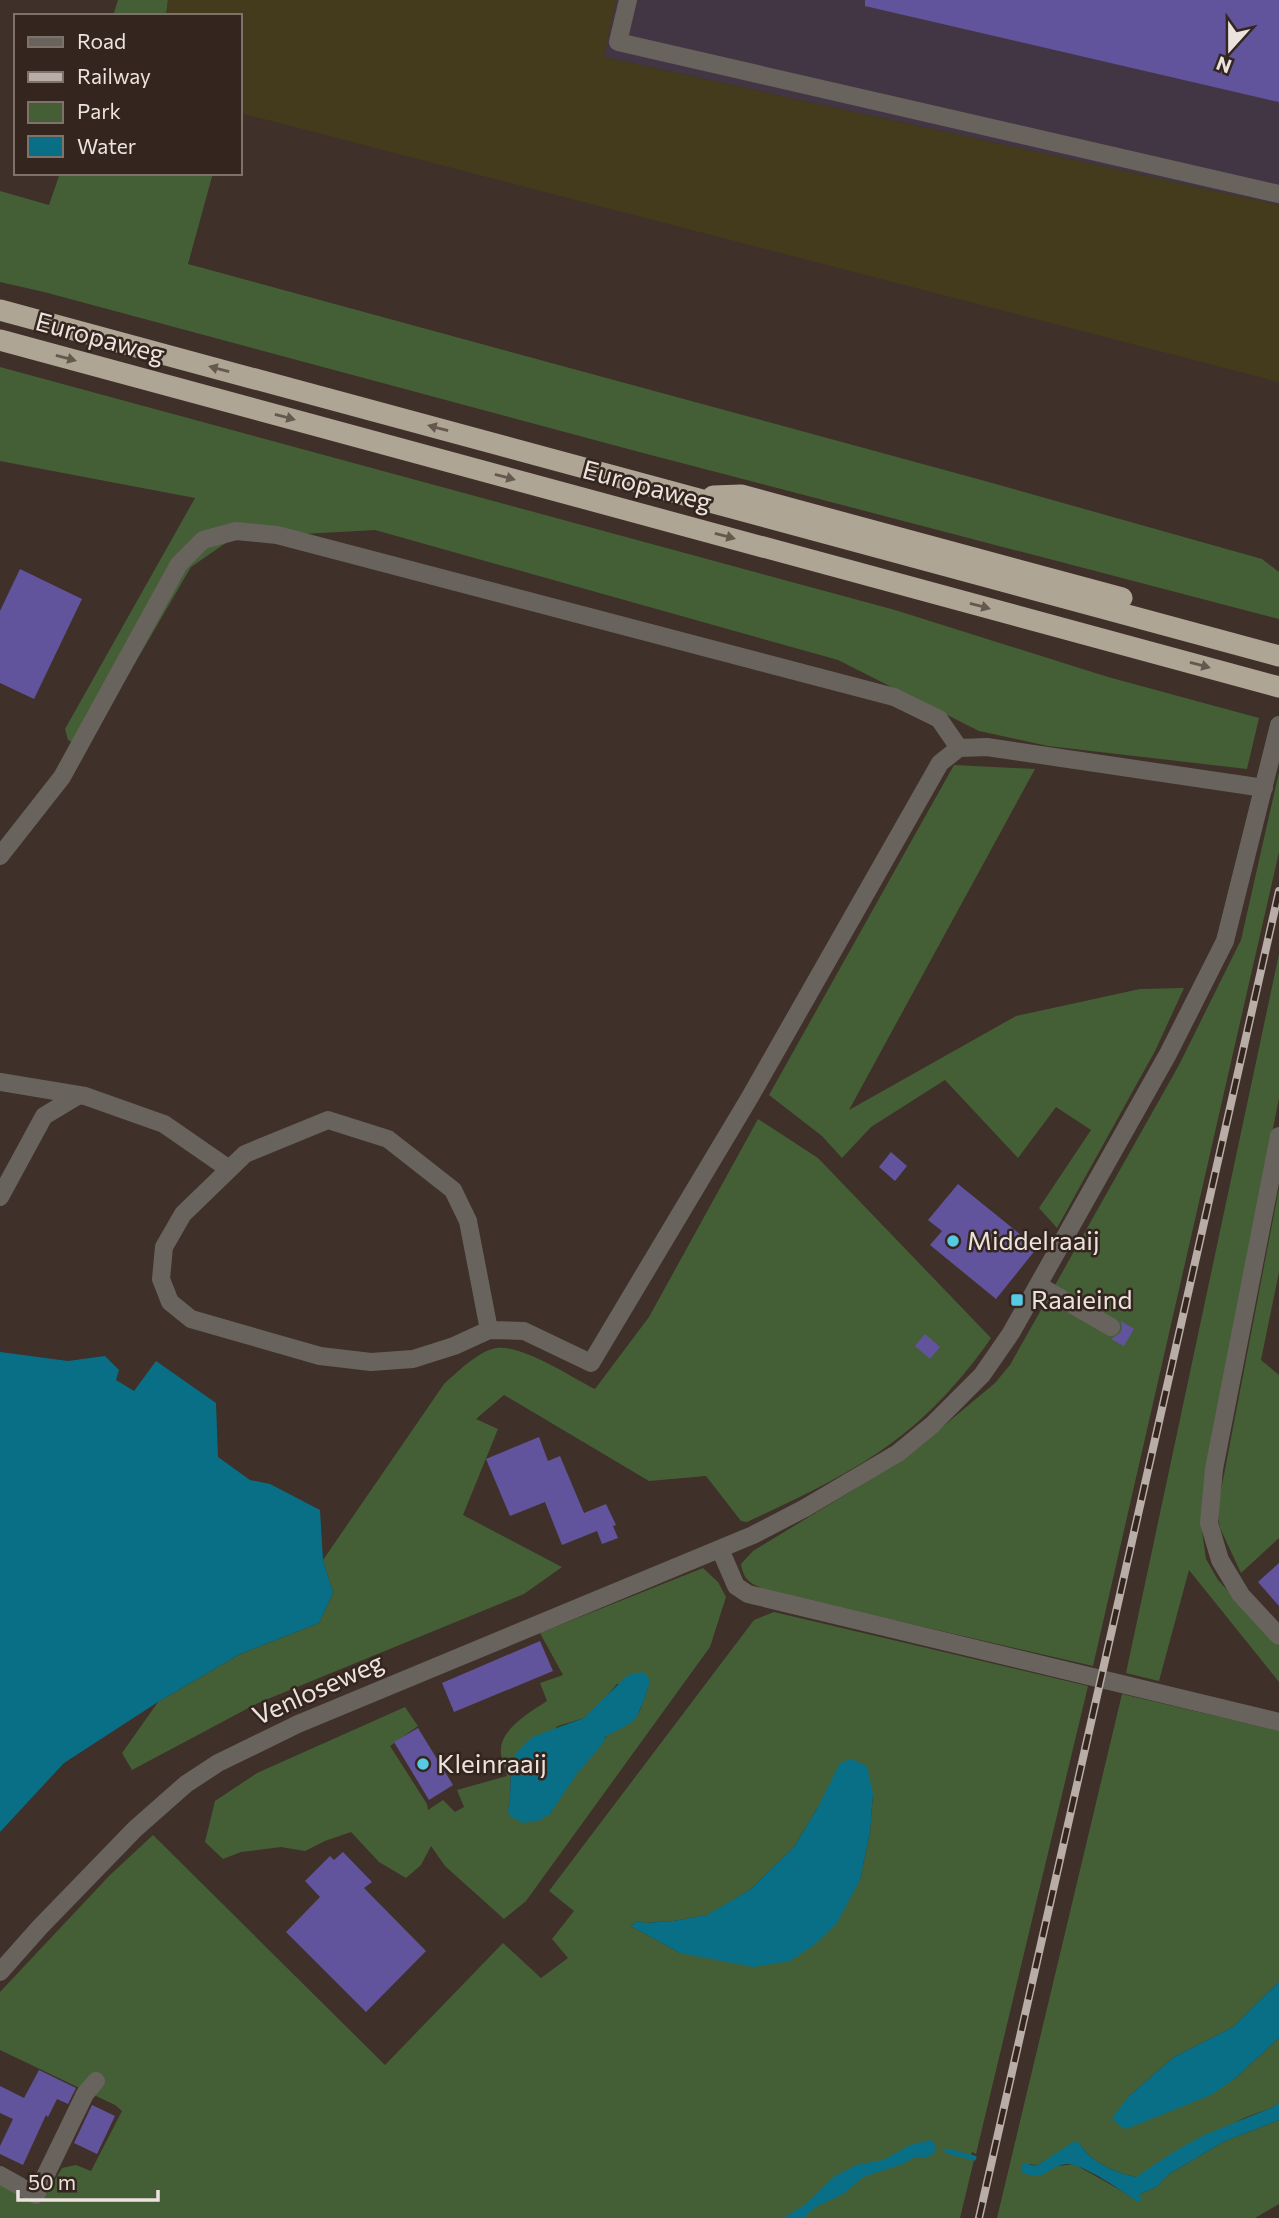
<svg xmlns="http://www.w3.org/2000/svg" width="1279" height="2218" font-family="Commissioner,sans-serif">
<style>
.industrial{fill:#433644}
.green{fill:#445f35;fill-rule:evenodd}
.sand{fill:#433b1b}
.water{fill:#096f87}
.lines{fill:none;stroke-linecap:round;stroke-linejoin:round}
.stream{stroke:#096f87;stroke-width:5}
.building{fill:#62549c}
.minor{stroke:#68645d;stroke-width:18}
.highway{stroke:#afa595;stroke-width:21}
.rail-casing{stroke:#b8ada7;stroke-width:8}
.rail{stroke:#34261f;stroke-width:5;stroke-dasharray:16;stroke-linecap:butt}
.oneway{fill:#65594e}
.poi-dot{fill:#57c9e2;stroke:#34261f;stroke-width:2.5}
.labels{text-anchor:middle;stroke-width:5;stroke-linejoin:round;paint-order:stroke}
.street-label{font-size:26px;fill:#ede3de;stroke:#34261f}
.poi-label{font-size:26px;fill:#ede3de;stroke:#34261f;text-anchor:start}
</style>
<rect width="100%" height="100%" fill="#3f3029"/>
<path class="industrial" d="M616,0H1279V205L604,57Z"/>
<path class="green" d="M118,0H168L166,16H113Z
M60,173H213L188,264L985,481L1262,559L1279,572V619L643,453L44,292L0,282V191L49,205Z
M0,367L895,610L1108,677L1259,718L1247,769L1048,746L979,731L838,660L375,530L233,538L191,567L85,749L68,740L65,729L195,498L0,461Z
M954,765L1035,769L849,1110L1016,1016L1140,989L1184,988L1155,1051L1057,1228L1039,1208L1091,1130L1056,1107L1018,1158L945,1080L871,1127L842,1158L822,1136L769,1095Z
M1279,772V852L1093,1666L769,1591C753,1584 744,1583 741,1564L753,1551L904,1459L995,1383L1010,1365L1179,1065L1241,940Z
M1279,954V1098L1209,1454L1201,1524L1206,1559L1218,1580L1279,1646V1682L1189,1570L1159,1681L1126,1673Z
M758,1119L818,1158L991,1338C965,1376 930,1415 893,1442C849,1475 796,1499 747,1522L741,1521L706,1476L649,1481L504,1395L476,1419L498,1429L463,1515L562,1567L524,1594L258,1703L132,1770L122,1753L158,1702L240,1654L319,1623L333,1593L323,1560L444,1384C456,1373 481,1349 497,1348C524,1345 571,1377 595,1389L649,1317Z
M1279,1188V1272L1261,1360L1279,1375V1538L1241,1573L1220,1528L1217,1511Z
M703,1568L718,1582L726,1597L710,1647L526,1901L504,1919L445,1866L431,1846L421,1865L406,1878L379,1862L351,1832L325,1841L305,1851L281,1847L241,1852L223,1859L205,1842L215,1801L257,1773L405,1707L418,1726L390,1746L427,1804L428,1810L443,1800L455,1812L464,1807L457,1790L507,1776C505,1769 502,1761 501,1754C498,1730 530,1712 547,1701L540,1683L563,1675L540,1633ZM617,1684L648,1689C643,1698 642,1711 635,1718C626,1727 612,1729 604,1739C583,1762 566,1788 550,1814L508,1811L510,1798L511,1767L558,1726L584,1718L599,1705Z
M774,1612L1088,1686L976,2154L972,2152L970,2159L974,2160L960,2218H0V2183L41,2203L62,2168L76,2165L91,2171L122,2111L115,2105L0,2050V1992L110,1875L153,1835L385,2065L503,1943L541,1978L568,1958L552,1939L574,1911L549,1891L754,1620ZM873,1794L870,1832L860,1880L680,1953L631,1926L637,1921L644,1923L673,1921L708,1915L751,1889L794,1847L818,1807Z
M1122,1694L1279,1731V1982L1233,2027L1174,2057L1129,2096L1233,2080L1279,2038V2103L1271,2108L1244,2118L1136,2177C1120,2174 1098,2165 1087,2153C1082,2148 1082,2145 1075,2142L1036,2166L1031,2164L1021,2171L1074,2164L1122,2191L1138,2202L1140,2194L1156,2187L1169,2174L1225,2141L1279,2120V2204L1255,2218H997Z"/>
<path class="sand" d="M168,0H616L604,57L1279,205V382L240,113V16H166Z"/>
<path class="water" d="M0,1352L68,1361L105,1356L119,1370L116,1380L134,1391L156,1361L216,1403L218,1457L250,1480L270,1484L320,1510L323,1560L333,1593L319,1623L240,1654L158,1702L64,1763L0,1832Z
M642,1672L647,1675L650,1681C648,1689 639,1715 635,1719C627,1727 614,1731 605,1737L604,1742L576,1775L550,1814L538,1821L523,1823L510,1816L508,1811L510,1798L511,1767L516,1753L532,1737L584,1718L628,1675Z
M851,1759L867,1766L873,1794L870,1832L860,1880L837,1923L814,1945L790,1961L753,1967L680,1953L631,1926L637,1921L645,1923L673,1921L707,1915L751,1889L794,1847L818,1807L840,1763Z
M1279,1982V2038L1233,2080L1211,2095L1126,2129L1121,2127L1112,2118L1129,2096L1174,2057L1233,2027Z
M1279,2103V2120L1225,2141L1169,2174L1156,2187L1140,2194L1141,2201L1138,2202C1124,2192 1081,2162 1066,2164C1045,2168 1045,2183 1021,2172L1023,2163L1036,2166L1075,2141C1082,2145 1082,2148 1087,2153C1098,2165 1120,2174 1136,2177L1172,2153L1204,2135L1271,2108Z
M931,2140L936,2146L934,2154L927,2157H915L903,2164L863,2177L845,2193L816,2207L804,2218H783L804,2205L835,2176L856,2165L883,2160L910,2145Z"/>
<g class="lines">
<path class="stream" d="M947,2151L974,2158"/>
</g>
<path class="building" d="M865,0H1279V102L865,6Z
M20,569L82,599L34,699L0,683V611Z
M891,1152L907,1166L895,1181L879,1167Z
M958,1184L1037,1248L996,1299L930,1245L942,1231L928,1220Z
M1121,1321L1134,1329L1124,1346L1111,1339L1120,1333L1122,1328Z
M925,1334L940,1347L930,1359L915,1346Z
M539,1437L548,1461L560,1456L584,1513L606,1504L616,1525L613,1526L618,1538L602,1544L597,1531L562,1545L545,1502L510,1516L486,1459Z
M1279,1563V1606L1258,1582Z
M540,1641L553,1671L454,1712L442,1683Z
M418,1728L453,1785L429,1800L394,1742Z
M343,1852L372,1882L364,1888L426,1951L366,2012L286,1932L320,1897L305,1881L330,1856L334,1860Z
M39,2070L76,2088L68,2104L57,2099L48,2117L46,2115L23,2165L0,2154V2146L13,2119L0,2113V2086L24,2098Z
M92,2105L115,2116L97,2154L74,2143Z"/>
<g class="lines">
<path class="minor" d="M628,0L618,42L1279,194
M0,856L62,777L179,564L203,540L236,531L277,535L894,697L939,719L959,748
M0,1082L85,1096L164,1124L229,1169
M1279,1136L1214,1469L1209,1523L1220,1560L1241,1595L1279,1636
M0,1197L44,1116L79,1095
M1038,1285L1111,1327
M489,1330L468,1221L453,1190L388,1139L328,1120L245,1154L183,1214L164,1247L161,1279L170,1302L191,1319L320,1356L371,1362L413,1359L454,1346L489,1330L524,1331L591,1363L750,1097L940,763L959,748L987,747L1264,788
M720,1549L736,1586L748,1594L1279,1722
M0,1972L40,1927L135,1829L186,1784L218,1763L298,1724L753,1535L805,1508L898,1453L932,1425L982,1375L1011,1333L1168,1054L1225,941L1279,725
M0,2175L36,2195L85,2094L96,2081"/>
<path class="highway" d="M0,310L1279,656
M0,340L1279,687
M713,496L741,495L1122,598"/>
<g class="rail-casing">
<path id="rail" d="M979,2218L1279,891"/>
</g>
<use href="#rail" class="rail"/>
</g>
<defs><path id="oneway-solid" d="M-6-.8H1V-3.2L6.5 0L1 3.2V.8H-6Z" transform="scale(1.75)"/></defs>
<g class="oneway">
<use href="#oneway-solid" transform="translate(66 358) rotate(15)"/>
<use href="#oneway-solid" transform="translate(219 369) rotate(-165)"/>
<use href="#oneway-solid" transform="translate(285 417) rotate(15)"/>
<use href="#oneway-solid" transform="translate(438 428) rotate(-165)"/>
<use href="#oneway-solid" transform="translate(505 477) rotate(15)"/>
<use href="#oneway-solid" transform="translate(725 536) rotate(15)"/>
<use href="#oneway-solid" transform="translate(980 606) rotate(15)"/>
<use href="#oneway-solid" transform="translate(1200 665) rotate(15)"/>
</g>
<g class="poi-dot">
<circle cx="953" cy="1241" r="7"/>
<rect x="1010" y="1293" width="14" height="14" rx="3.5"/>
<circle cx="423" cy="1764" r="7"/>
</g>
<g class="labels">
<g class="street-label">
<text transform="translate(100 338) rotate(15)" y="9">Europaweg</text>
<text transform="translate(647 486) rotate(15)" y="9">Europaweg</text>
<text transform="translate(318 1689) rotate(-24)" y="9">Venloseweg</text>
</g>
<g class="poi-label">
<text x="967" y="1250">Middelraaij</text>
<text x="1031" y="1309">Raaieind</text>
<text x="437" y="1773">Kleinraaij</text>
</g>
</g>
<rect x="14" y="14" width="228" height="161" fill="#34261f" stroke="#7e726b" stroke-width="2"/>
<rect x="28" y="37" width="35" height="10" fill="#68645d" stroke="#7e726b" stroke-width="2"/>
<text x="77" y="49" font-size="21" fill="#ede3de">Road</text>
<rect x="28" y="72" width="35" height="10" fill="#b8ada7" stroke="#7e726b" stroke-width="2"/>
<text x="77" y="84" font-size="21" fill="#ede3de">Railway</text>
<rect x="28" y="102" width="35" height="21" fill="#445f35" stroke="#7e726b" stroke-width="2"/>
<text x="77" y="119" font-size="21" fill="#ede3de">Park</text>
<rect x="28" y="136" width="35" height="21" fill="#096f87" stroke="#7e726b" stroke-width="2"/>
<text x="77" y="154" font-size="21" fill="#ede3de">Water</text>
<g transform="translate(1230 49) rotate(201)" stroke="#34261f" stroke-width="5" paint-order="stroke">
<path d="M0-5L12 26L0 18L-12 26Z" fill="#ede3de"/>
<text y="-10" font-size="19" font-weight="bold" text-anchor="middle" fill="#ede3de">N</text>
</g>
<path d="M18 2190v10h140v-10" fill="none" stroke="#ede3de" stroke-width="3.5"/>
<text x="28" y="2190" font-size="21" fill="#ede3de" stroke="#34261f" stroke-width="5" paint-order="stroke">50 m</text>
</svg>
